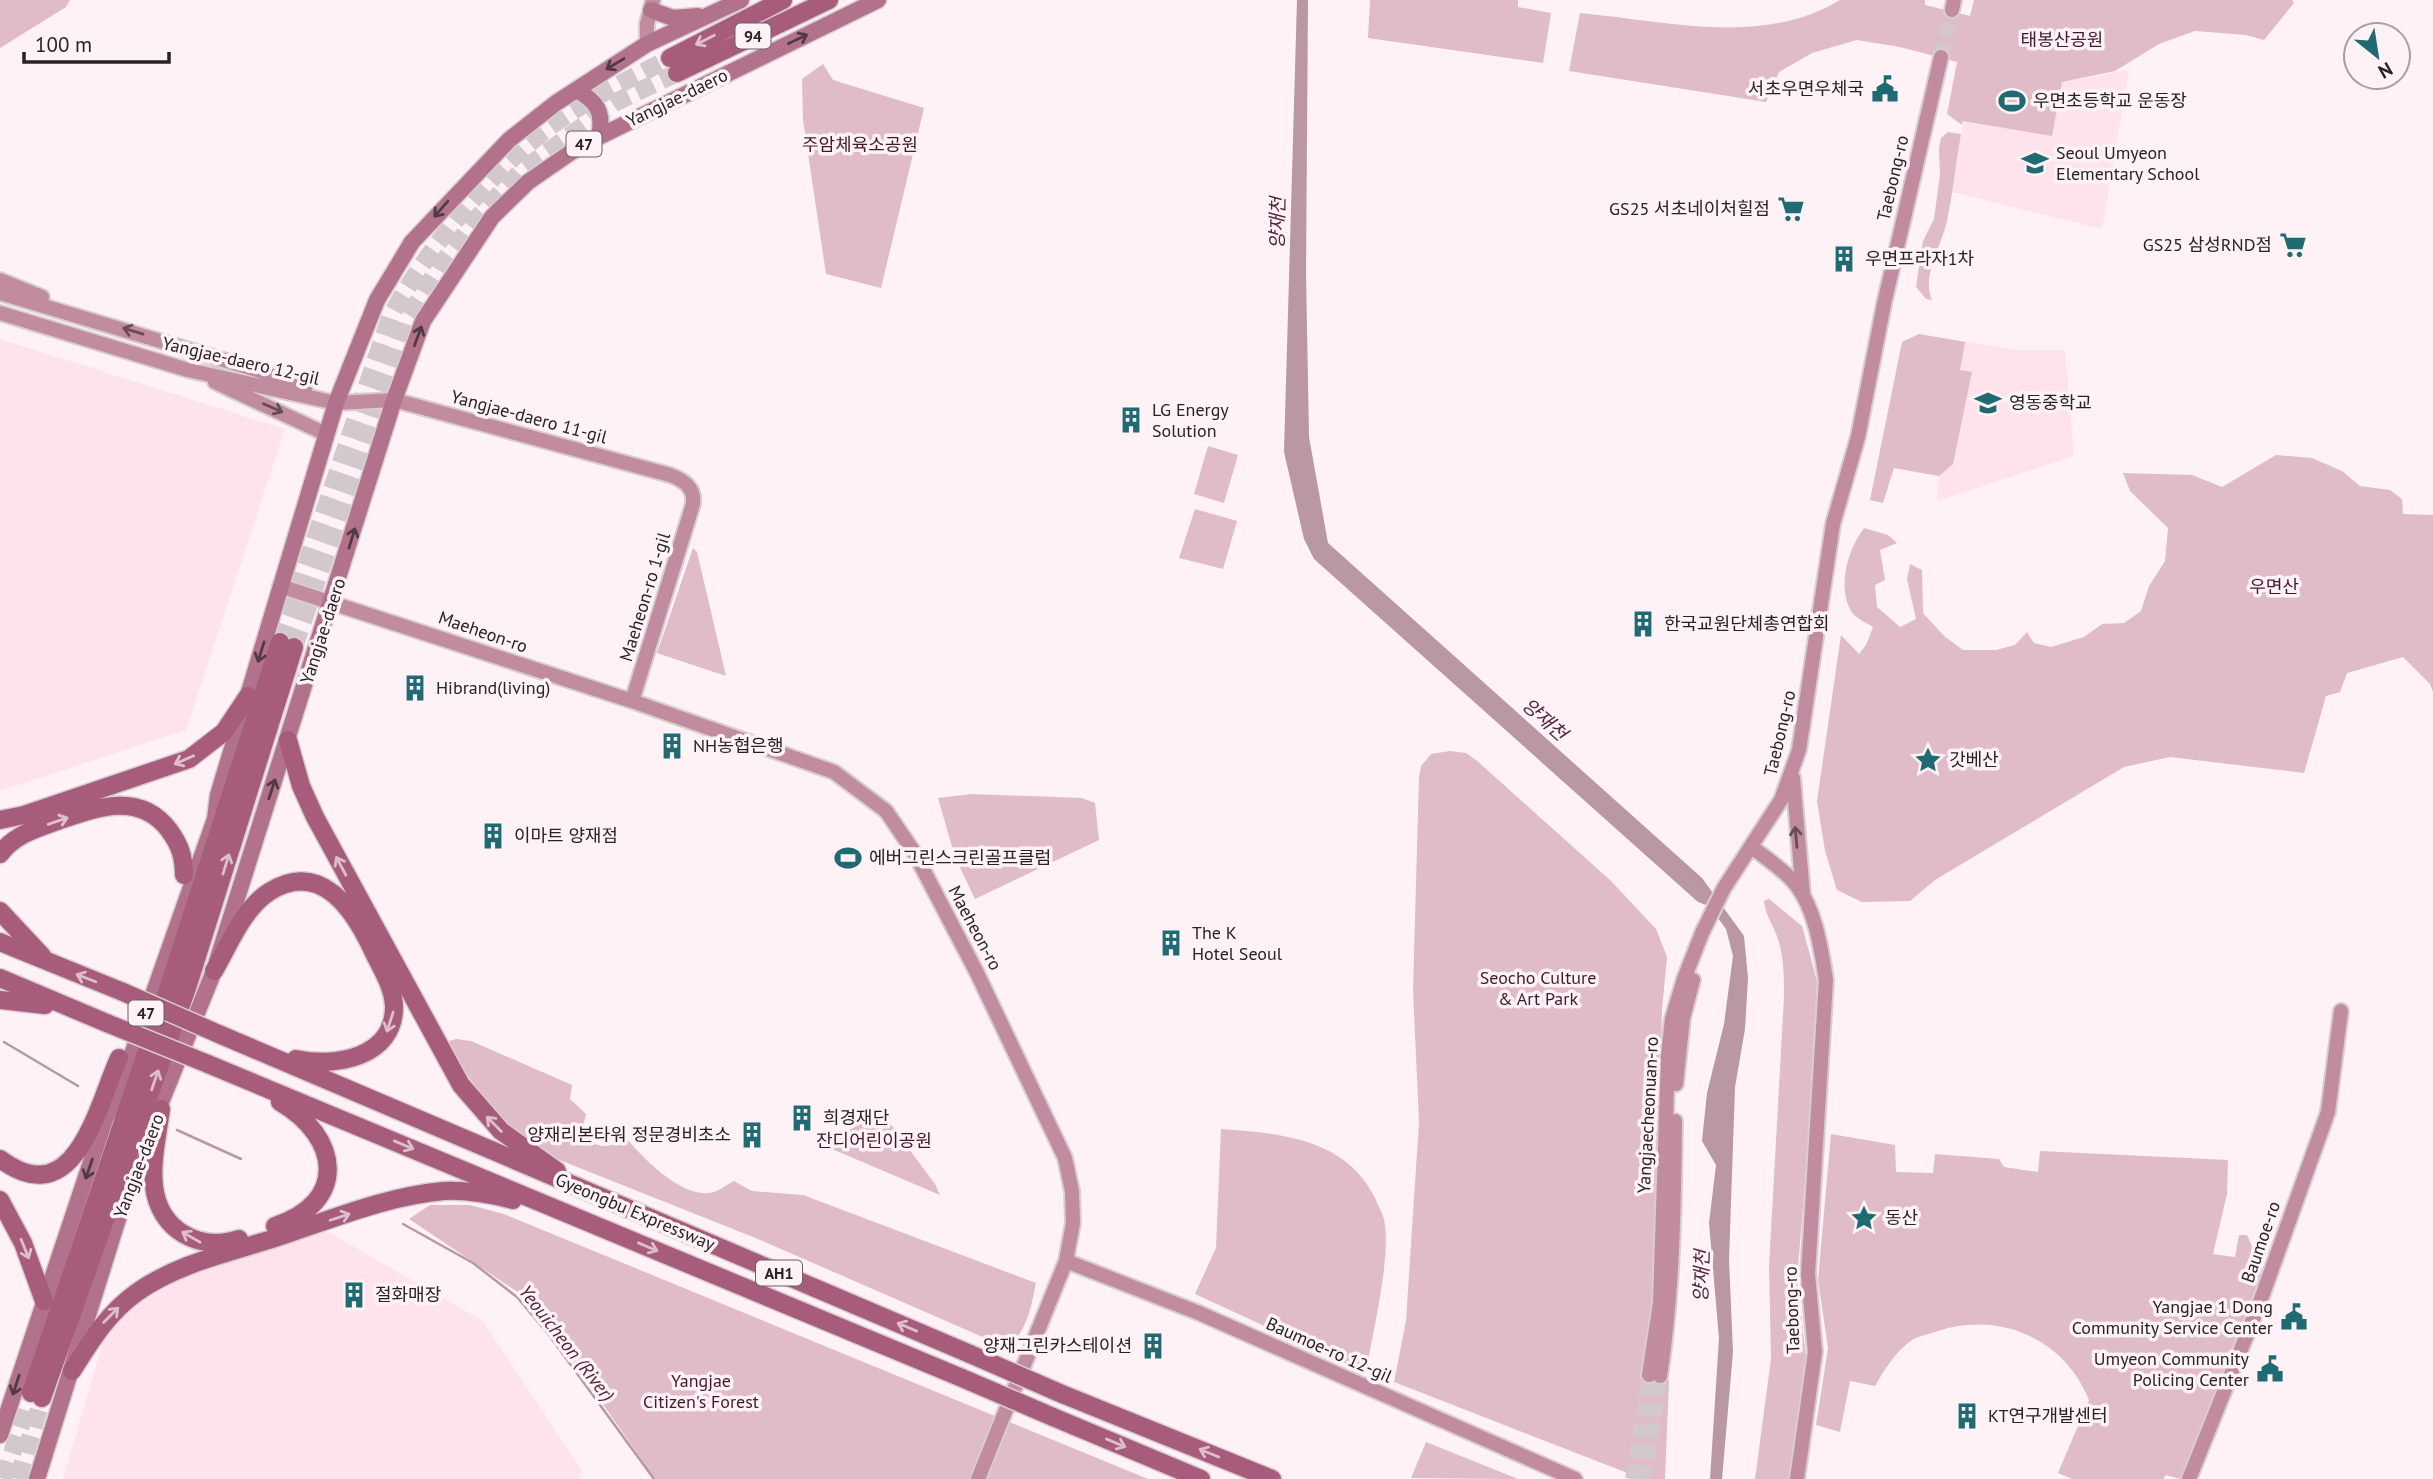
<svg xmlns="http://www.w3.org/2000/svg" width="2433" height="1479" font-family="'PT Sans','Noto Sans KR',sans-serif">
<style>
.built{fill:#ffe3ec}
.green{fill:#dfbcc8}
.water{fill:#b997a3}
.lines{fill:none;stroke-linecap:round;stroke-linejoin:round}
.stream{stroke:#b997a3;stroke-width:2.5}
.secondary-tunnel{stroke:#d3c8cc;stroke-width:14;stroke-dasharray:14 7;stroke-linecap:butt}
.highway-tunnel{stroke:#d3c8cc;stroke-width:18;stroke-dasharray:18 9;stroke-linecap:butt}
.secondary-casing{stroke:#d8cdd0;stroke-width:18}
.primary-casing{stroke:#d8cdd0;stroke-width:19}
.highway-casing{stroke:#d8cdd0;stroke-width:21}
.secondary{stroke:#c28ca0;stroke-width:14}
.primary{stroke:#b3728c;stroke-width:16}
.highway{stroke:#a65c7a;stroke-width:18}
.highway-bridge-casing{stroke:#d8cdd0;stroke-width:21;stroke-linecap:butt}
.highway-bridge{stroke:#a65c7a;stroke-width:18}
.oneway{stroke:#523a43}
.oneway2{stroke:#dfbecb}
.oneway3{stroke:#664c56}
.labels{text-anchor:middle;stroke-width:7;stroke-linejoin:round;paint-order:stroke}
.shield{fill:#fef2f6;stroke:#696063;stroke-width:2}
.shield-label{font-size:16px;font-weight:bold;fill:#292224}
.park-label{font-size:18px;fill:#44182c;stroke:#fef2f6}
.poi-label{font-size:18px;fill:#292224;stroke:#fef2f6;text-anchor:start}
.street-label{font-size:18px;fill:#292224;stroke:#fef2f6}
.water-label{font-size:19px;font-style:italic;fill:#532538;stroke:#fef2f6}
</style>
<rect width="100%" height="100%" fill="#fef2f6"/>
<path class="built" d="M1973,65L2062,82L2129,70L2102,229L1952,192Z
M1919,334L2018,350H2065L2074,456L1937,501L1939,476L1894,468Z
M0,339L285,429L186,730L0,791Z
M325,1230L483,1321L582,1471L579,1479H63L109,1322L177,1280Z"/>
<path class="green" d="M0,0H70L66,7L0,48Z
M1370,0H1518V7L1551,13L1543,63L1368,38Z
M1840,0H1925V5L1970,16L1974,0H2292L2294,3L2264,40L2246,35L2195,31L2159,44L2115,71L2062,82L2052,136L1963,121L1962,125L1947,114L1957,62L1900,47L1857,40L1812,53L1779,72L1766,102L1569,71L1580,13C1666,21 1763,47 1840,0Z
M823,64L833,80L924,108L881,288L826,274L803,120L802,79Z
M1948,132L1961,134C1956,163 1953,192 1947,221C1942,245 1921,275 1932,300L1926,299L1916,287L1923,241L1934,219L1940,175L1939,149L1941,138Z
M1919,334L1965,342L1960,370L1972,372L1953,464L1939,476L1894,468L1883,503L1870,500L1902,342Z
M1208,446L1238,455L1224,503L1194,494Z
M2276,455L2312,458L2342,471L2360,486L2390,490L2402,499L2403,514L2433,515V692L2430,684L2403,657L2347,673L2340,692L2326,696L2304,773L2170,757L2124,767L1935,880L1910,901L1862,902L1837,890L1825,851L1817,801L1841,635L1859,654L1866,645L1873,627C1867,623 1855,618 1851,611C1837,586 1848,549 1864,528L1888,535L1897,543L1880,550L1885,580L1875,585L1877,607L1900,627L1916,619L1907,579L1910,564L1922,570L1923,613L1944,636L1963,650H1996L2015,645L2027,632L2034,643L2051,647L2084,637L2102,624L2124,623L2141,611L2149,586L2165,561L2168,528L2130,491L2123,473L2192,475L2222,487Z
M1195,509L1237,521L1223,569L1179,558Z
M693,548L697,552L726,676L657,653Z
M1450,751L1466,753L1476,760L1610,880L1656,929L1667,957L1662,1009L1655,1288L1641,1375L1669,1380L1665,1479H1643L1394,1382L1406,1321L1419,1122L1413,990L1419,777L1421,766L1431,754Z
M972,794L1082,798L1095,803L1099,840L975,899L955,857L938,798Z
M1769,899L1802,926L1817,981L1809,1135L1797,1279L1806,1357L1789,1479H1755L1771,1359L1769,1266L1784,997C1784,976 1784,959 1778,939C1774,926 1765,915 1764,901Z
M456,1039L471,1041L572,1085L570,1099L586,1114L581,1135C597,1148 608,1150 626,1138C643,1158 684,1201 714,1192C721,1190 727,1184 734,1181L752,1191L803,1195L1036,1283C1031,1308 1027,1330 1008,1348L758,1239L552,1157L510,1131L447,1049L446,1042Z
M880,1110L935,1184L940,1195L825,1146Z
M1221,1129C1281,1133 1348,1139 1376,1200C1378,1206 1383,1213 1384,1220C1392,1255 1372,1335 1366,1373L1195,1294L1216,1248Z
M1831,1134L1895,1145L1896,1172L1933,1173L1935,1154L1999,1159L2004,1167L2038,1172L2040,1151L2228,1160L2227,1194L2213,1254L2235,1257L2239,1235H2247L2263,1270L2180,1479L2166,1475L2163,1479H2072L2058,1473L2089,1400C2065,1339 2000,1311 1938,1331C1930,1334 1919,1336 1912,1340C1895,1352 1885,1369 1875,1386L1850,1381L1840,1432L1816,1425L1828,1348L1818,1280Z
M430,1205H470L504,1214L1148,1479H655L531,1301L409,1219Z
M1426,1442L1518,1479L1411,1478Z"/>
<path class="water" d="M1297,0H1308L1306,274L1309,437L1328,543L1702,878L1744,936L1748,978L1745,1029L1735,1087L1729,1260L1733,1352L1722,1479H1710L1719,1338L1709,1223L1716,1165L1702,1141L1707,1093L1724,1024L1733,956L1726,929L1709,906L1698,902L1314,559L1304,539L1284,452Z"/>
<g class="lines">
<path class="stream" d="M4,1042L78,1086
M177,1130L241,1159
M403,1224L473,1263L517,1297L549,1335L654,1479"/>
<path class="secondary-tunnel" d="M1941,57L1952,10
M1632,1479L1649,1375
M1644,1479L1660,1376"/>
<path class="highway-tunnel" d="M280,642L390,318C423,253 498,162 558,121C594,96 632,78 670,58
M294,647L406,321L438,269L474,221L520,172L616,102L677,73
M4,1479L31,1393
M18,1479L40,1405"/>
<g class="secondary-casing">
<path id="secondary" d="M1952,10L1954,0
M647,44V24L653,0
M0,280L42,297
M0,293L260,371L305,390
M0,313L188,370L336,403L394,400L670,475C684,480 695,488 693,504L632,701
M215,382L326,434
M280,586L632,701L834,772L886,811L914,852L977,973L1065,1158L1072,1191L1073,1223L1066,1261L978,1479
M1793,778L1803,894
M1753,848C1766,858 1781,868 1792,880C1815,905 1821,948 1826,980L1808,1274L1815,1352L1797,1479
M1676,1084L1683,1018L1693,980
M1066,1261L1199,1313L1575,1479
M1649,1375L1660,1303L1668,1055L1672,1019L1684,979L1702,933L1724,888L1781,800L1799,750L1833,524L1858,437L1884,304L1941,57
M1660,1376C1673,1291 1674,1207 1675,1121
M2189,1479L2260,1302L2328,1112L2341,1011"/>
</g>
<g class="primary-casing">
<path id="primary" d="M651,10L673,18L698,16
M576,90C597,101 604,112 599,136
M0,1435L106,1117L117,1097L215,819L218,795L336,403L377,300L412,242L509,140L556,103L647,44L741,0
M37,1479L132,1174L214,971L394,400L423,321L492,217L528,182L580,146L878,0"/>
</g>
<g class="highway-casing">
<path id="highway" d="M670,58L783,0
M677,73L829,0
M288,740L301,786L315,817L461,1085L501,1131L557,1171
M0,820L24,815L189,759L224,732L248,696
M0,854C15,834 38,828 60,820C98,807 140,792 169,830C180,845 184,857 184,875
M0,911L42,956
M0,942L123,992
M214,971C229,945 243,909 269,892C321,859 354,910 373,951C381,968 393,986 394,1006C395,1057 335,1068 296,1059
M0,978L109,1024
M0,1000L45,1005
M221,1035L970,1354
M208,1064L962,1378
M161,1109C158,1133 151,1162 154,1186C159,1230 199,1252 239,1239
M0,1159C76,1215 97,1106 119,1058
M0,1200L23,1243L44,1301
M275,1226C349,1202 340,1137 280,1102
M72,1371C91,1341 107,1314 136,1293C176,1264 228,1253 275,1238C330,1220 386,1196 444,1191C468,1190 490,1194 513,1200
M31,1393L171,980L280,642
M1062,1394L1272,1479
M42,1398L187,988L294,647
M1053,1417L1201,1479"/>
</g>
<use href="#secondary" class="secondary"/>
<use href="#primary" class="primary"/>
<use href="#highway" class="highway"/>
<g class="highway-bridge-casing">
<path id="highway-bridge" d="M123,992L221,1035
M109,1024L208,1064
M970,1354L1062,1394
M962,1378L1053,1417"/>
</g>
<use href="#highway-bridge" class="highway-bridge"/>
</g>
<defs><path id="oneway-shaft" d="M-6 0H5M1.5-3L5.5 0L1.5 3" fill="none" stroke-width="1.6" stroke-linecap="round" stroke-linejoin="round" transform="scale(1.75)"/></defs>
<g class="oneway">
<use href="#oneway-shaft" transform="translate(798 39) rotate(-26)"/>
<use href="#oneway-shaft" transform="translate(615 64) rotate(149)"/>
<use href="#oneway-shaft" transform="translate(441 209) rotate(131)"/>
<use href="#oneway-shaft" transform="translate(418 336) rotate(-70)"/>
<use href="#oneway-shaft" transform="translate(352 538) rotate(-73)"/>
<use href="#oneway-shaft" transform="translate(261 652) rotate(107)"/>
<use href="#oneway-shaft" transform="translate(272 789) rotate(-72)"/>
<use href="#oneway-shaft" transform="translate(89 1169) rotate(109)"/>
<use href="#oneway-shaft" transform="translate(16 1385) rotate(108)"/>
</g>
<g class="oneway2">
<use href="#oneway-shaft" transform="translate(705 40) rotate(153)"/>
<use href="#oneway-shaft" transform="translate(184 760) rotate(156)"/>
<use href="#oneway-shaft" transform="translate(58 821) rotate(-19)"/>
<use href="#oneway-shaft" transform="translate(226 864) rotate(-73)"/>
<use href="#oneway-shaft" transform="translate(341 866) rotate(-118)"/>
<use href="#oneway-shaft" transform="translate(86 978) rotate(-159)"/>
<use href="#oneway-shaft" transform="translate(390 1022) rotate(108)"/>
<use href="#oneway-shaft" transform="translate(155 1080) rotate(-71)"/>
<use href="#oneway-shaft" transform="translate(494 1124) rotate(-135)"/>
<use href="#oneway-shaft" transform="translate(404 1145) rotate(23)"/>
<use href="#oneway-shaft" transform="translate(340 1217) rotate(-18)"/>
<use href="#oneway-shaft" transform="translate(191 1237) rotate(-150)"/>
<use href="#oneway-shaft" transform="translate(648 1247) rotate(23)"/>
<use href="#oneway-shaft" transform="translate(25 1249) rotate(68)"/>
<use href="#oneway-shaft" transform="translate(111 1315) rotate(-45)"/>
<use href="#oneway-shaft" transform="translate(907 1327) rotate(-157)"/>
<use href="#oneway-shaft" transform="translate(1116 1443) rotate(23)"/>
<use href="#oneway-shaft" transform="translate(1209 1453) rotate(-158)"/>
</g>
<g class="oneway3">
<use href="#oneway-shaft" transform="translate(133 331) rotate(-163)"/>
<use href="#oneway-shaft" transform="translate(273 408) rotate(24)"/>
<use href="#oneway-shaft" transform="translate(1796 837) rotate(-95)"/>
</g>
<defs>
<g id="civic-bare" transform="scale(2.1)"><path d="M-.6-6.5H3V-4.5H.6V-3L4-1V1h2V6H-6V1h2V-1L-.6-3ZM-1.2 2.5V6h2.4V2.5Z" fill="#206b72" stroke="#fef2f6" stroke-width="2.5" paint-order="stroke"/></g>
<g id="stadium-bare" transform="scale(2.1)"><path d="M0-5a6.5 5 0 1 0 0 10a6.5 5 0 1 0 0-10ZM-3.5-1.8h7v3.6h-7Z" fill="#206b72" stroke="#fef2f6" stroke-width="2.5" paint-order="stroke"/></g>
<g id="school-bare" transform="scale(2.1)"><path d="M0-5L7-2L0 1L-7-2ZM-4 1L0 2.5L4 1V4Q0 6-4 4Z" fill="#206b72" stroke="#fef2f6" stroke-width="2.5" paint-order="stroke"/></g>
<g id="supermarket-bare" transform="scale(2.1)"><path d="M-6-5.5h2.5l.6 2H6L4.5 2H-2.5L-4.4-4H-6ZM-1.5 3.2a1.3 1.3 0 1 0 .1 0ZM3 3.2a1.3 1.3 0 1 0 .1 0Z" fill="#206b72" stroke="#fef2f6" stroke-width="2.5" paint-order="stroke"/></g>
<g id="building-bare" transform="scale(2.1)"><path d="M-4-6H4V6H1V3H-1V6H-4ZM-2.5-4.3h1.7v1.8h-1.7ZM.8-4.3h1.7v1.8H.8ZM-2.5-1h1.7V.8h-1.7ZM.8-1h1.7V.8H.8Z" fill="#206b72" stroke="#fef2f6" stroke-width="2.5" paint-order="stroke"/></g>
<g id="sight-bare" transform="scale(2.1)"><path d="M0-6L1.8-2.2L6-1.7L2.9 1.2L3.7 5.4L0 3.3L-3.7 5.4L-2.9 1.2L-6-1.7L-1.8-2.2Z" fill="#206b72" stroke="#fef2f6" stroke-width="2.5" paint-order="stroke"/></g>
</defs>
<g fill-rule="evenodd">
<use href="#civic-bare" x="1885" y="89"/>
<use href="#stadium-bare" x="2012" y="101"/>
<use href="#school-bare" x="2035" y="163"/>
<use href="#supermarket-bare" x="1791" y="209"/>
<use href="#supermarket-bare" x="2293" y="245"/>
<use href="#building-bare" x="1844" y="259"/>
<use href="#school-bare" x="1988" y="403"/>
<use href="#building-bare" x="1131" y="420"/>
<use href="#building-bare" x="1643" y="624"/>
<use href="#building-bare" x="415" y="688"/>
<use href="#building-bare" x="672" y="746"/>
<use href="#sight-bare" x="1928" y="760"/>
<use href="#building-bare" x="493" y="836"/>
<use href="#stadium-bare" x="848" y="858"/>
<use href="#building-bare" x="1171" y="943"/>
<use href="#building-bare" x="802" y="1118"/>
<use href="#building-bare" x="752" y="1135"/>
<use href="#sight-bare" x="1864" y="1218"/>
<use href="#building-bare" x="354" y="1295"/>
<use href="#civic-bare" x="2294" y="1317"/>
<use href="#building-bare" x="1153" y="1346"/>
<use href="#civic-bare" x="2270" y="1369"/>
<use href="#building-bare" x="1967" y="1416"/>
</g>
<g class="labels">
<g class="shield">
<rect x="735.5" y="23.5" width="35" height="25" rx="5"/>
<rect x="566.5" y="131.5" width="35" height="25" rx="5"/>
<rect x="128.5" y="1000.5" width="35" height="25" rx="5"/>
<rect x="756" y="1260.5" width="46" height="25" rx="5"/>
</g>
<g class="shield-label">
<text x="753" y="42">94</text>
<text x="584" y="150">47</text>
<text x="146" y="1019">47</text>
<text x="779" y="1279">AH1</text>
</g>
<g class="park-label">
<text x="2062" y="46">태봉산공원</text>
<text x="860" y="151">주암체육소공원</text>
<text x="2274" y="593">우면산</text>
<text x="1538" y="984">Seocho Culture<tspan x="1538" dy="21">&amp; Art Park</tspan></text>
<text x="874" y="1147">잔디어린이공원</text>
<text x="701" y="1387">Yangjae<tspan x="701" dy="21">Citizen's Forest</tspan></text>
</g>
<g class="poi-label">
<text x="1864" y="95" text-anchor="end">서초우면우체국</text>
<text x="2033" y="107">우면초등학교 운동장</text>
<text x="2056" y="159">Seoul Umyeon<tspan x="2056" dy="21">Elementary School</tspan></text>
<text x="1770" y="215" text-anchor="end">GS25 서초네이처힐점</text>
<text x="2272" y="251" text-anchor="end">GS25 삼성RND점</text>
<text x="1865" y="265">우면프라자1차</text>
<text x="2009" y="409">영동중학교</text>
<text x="1152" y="416">LG Energy<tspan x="1152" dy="21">Solution</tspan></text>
<text x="1664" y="630">한국교원단체총연합회</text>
<text x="436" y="694">Hibrand(living)</text>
<text x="693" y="752">NH농협은행</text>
<text x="1949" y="766">갓베산</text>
<text x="514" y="842">이마트 양재점</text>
<text x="869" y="864">에버그린스크린골프클럼</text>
<text x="1192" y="939">The K<tspan x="1192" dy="21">Hotel Seoul</tspan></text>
<text x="823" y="1124">희경재단</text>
<text x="731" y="1141" text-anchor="end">양재리본타워 정문경비초소</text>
<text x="1885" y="1224">동산</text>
<text x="375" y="1301">절화매장</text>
<text x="2273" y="1313" text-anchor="end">Yangjae 1 Dong<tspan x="2273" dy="21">Community Service Center</tspan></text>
<text x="1132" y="1352" text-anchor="end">양재그린카스테이션</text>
<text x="2249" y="1365" text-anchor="end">Umyeon Community<tspan x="2249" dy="21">Policing Center</tspan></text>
<text x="1988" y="1422">KT연구개발센터</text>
</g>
<g class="street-label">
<text transform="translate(677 98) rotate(-26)" y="6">Yangjae-daero</text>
<text transform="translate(1893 178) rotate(-77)" y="6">Taebong-ro</text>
<text transform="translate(241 361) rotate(13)" y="6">Yangjae-daero 12-gil</text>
<text transform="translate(529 417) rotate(15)" y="6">Yangjae-daero 11-gil</text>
<text transform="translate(645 597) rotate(-73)" y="6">Maeheon-ro 1-gil</text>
<text transform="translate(323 631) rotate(-72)" y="6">Yangjae-daero</text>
<text transform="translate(483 632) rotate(19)" y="6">Maeheon-ro</text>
<text transform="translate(1780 733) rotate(-77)" y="6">Taebong-ro</text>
<text transform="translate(975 928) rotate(62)" y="6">Maeheon-ro</text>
<text transform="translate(1648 1115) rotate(-87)" y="6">Yangjaecheonuan-ro</text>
<text transform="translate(139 1166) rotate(-69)" y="6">Yangjae-daero</text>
<text transform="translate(635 1212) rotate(23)" y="6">Gyeongbu Expressway</text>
<text transform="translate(2261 1242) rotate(-71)" y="6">Baumoe-ro</text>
<text transform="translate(1792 1310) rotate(-92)" y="6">Taebong-ro</text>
<text transform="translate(1329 1350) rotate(24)" y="6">Baumoe-ro 12-gil</text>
</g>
<g class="water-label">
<text transform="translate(1277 223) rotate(-89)" y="7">양재천</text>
<text transform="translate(1545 719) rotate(42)" y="7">양재천</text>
<text transform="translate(1701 1276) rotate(-88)" y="7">양재천</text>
<text transform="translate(567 1343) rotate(52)" y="7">Yeouicheon (River)</text>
</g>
</g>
<g transform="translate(2377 56) rotate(150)"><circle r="33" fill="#fef2f6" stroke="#a99fa2" stroke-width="2"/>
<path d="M0-5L12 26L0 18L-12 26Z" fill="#206b72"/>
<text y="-10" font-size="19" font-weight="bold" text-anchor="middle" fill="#292224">N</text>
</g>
<path d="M24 52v10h145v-10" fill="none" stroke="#292224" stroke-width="3.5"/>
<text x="35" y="52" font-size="21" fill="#292224" stroke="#fef2f6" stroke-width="5" paint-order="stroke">100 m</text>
</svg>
